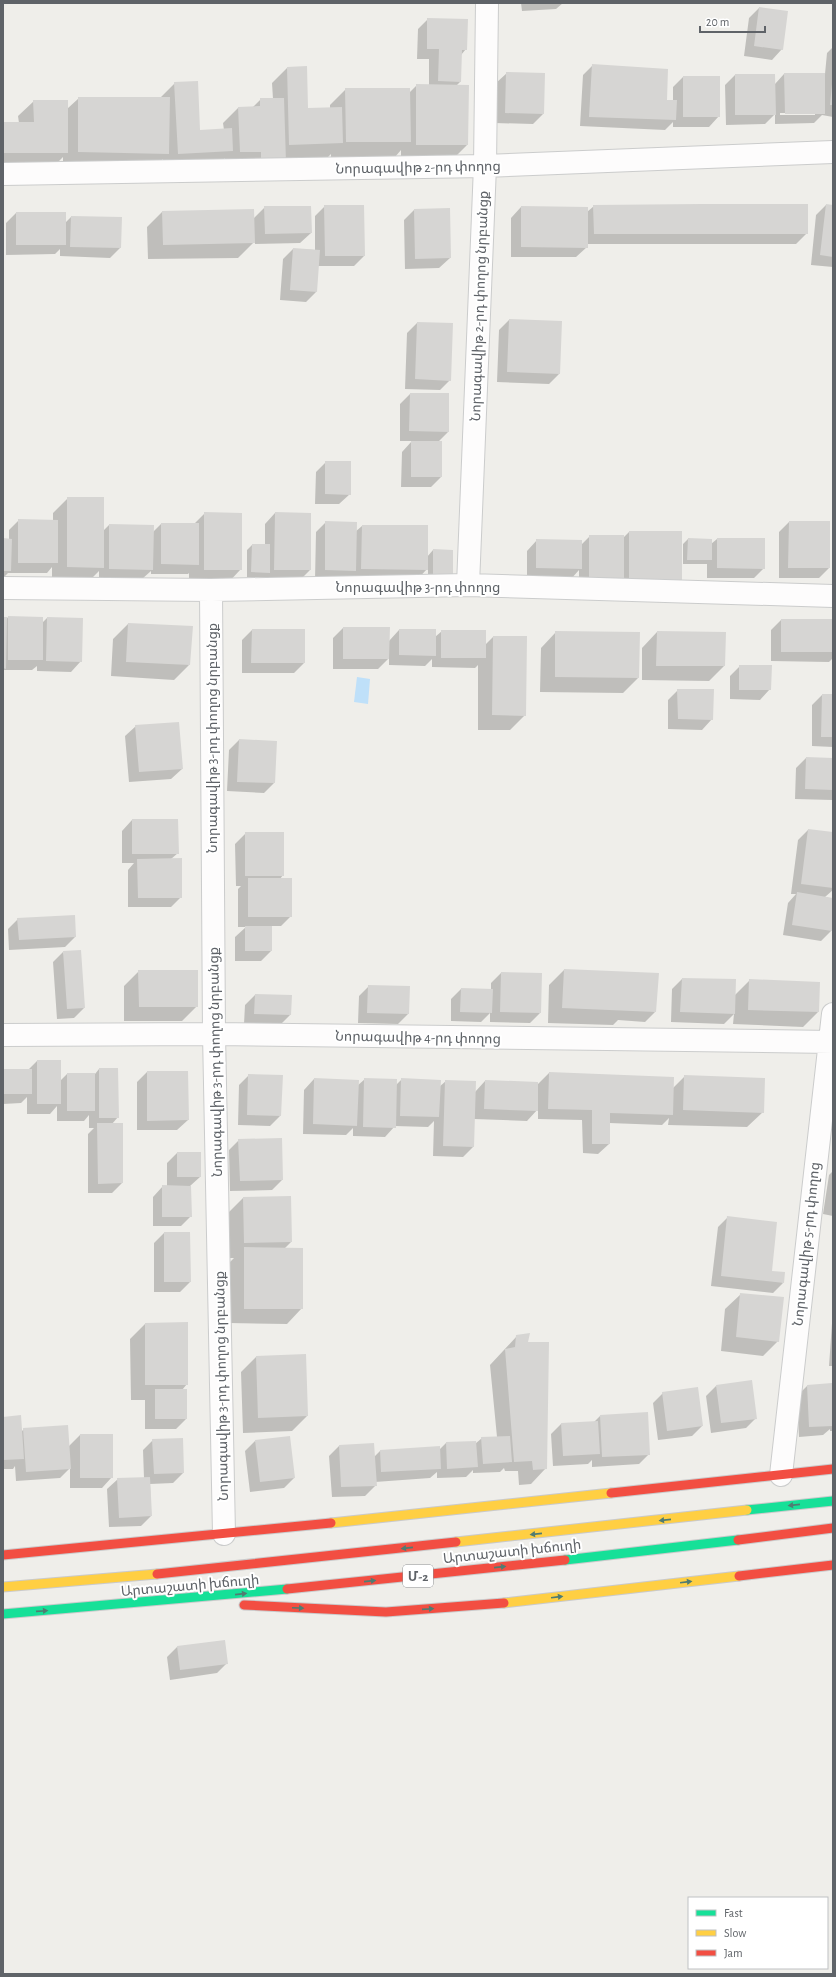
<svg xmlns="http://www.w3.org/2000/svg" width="836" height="1977" font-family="'Alegreya Sans','Noto Sans Armenian',sans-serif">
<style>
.water{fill:#bfe0f9}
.shadow{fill:#0003;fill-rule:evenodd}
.building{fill:#d6d5d3}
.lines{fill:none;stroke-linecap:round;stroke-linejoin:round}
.street-casing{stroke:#cbcccc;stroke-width:24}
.fast-casing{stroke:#cacacb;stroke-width:11}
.slow-casing{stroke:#cacacb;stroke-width:11}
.jam-casing{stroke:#cacacb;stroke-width:11}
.street{stroke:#fdfcfc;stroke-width:22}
.fast{stroke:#16e098;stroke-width:9}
.slow{stroke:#ffcf43;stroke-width:9}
.jam{stroke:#f24e42;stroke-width:9}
.oneway{fill:#507c72}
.labels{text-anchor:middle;stroke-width:4;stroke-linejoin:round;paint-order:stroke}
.shield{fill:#fff;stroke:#8f9295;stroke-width:1}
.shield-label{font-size:13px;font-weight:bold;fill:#5f6368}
.street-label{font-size:14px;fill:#5f6368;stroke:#fff}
</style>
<rect width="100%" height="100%" fill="#efeeea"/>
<path class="water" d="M357,677L370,679L368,704L354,702Z"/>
<path class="shadow" d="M521,3H563L556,9L522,11Z
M759,8L782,49L772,60L744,56L749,18Z
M428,19L466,49L461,55L460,82L456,86L467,145L452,160H401V150L395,157H331V154L327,158L225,167V158L217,166L163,168V159L153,168L63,167V157L52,168H3V123H19L18,116L34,101L67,109L79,98H160L175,83L199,131L224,130L223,123L238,108L253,107L261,99H273L272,83L287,68L307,109L330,108V105L346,89L409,93L417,85H429V59H417L418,29Z
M833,47V117L822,115L814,123L775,124V114L765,124L726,125L725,85L735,75L775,84L784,74H825L827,53ZM780,113H815V115H780Z
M593,65L666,101H673V87L683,77L719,116L709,127H673V122L665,130L580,126L583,75Z
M507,73L543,114L533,124L495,123L496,83Z
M826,205L833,206V267L811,265L816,215Z
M325,206L364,256L354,266H318L316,292L306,302L280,300L283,259L293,249L315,250V216Z
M594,206L807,233L796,244H587V247L576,257H511V218L521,207L587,212Z
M265,207L311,233L300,243L255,244V241L238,258L148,259L147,227L162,212L253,219Z
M414,210L450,258L439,268L405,269L404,220Z
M16,213L65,223L71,217L121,218L120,248L110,258L60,256V249L55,254L6,255V223Z
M509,320L561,322L559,374L549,384L497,382L499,330Z
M417,323L450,380L440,390L405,389L407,333Z
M410,394H448V432L438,442L441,477L431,487H401L402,452L412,441H400V404Z
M326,462L350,494L339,504H315L316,472Z
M68,498L103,531L109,525L153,532L161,524H194L205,513L241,569L226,585L189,584V573L188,574H151V571L142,579H99V571L88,582H52V567L47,573H8L3,578V539L9,540V530L19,520L53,521V513Z
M275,513L310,570L300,580L265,579V577H247V550L252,545H265V524Z
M326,522L355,532L362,526L427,557L433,550L452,574L447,578H428V568L412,585L315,580L316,532Z
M789,522L829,568L819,578H779V532Z
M629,532L681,582L579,592V570L571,579L527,578V551L537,540L581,545L590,536L623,538Z
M688,539L711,544L717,539L764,568L754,578H707V564H683V544Z
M8,617L42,623L47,618L81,661L71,672L37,671V666L32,670H3V618L6,620Z
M781,620H833V658L829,662L771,661V630Z
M128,624L189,665L174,680L111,676L113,639Z
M343,628L389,641L399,630L435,637L442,631L485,645L493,637L525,715L510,730H478V665L475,668L432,667V659L425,666L389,665V658L378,669H333V638Z
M252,630H304V663L294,673H242V640Z
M556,632L638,678L623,693L540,692L541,648Z
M657,632L725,633L724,666L709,681L642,680V648Z
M740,666L770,689L760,700L730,699V676Z
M678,690L712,719L702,730L668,729V700Z
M822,695H833V747L812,746V705Z
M136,726L182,769L171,779L129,782L125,736Z
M239,740L274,783L264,793L227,791L229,750Z
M806,758L833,759L832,800L795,799L796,768Z
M132,820L178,853L171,859L181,897L171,907H128V870L134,863H122V831Z
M808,830L833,833V890L825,897L833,899V918L831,931L821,941L783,935L788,903L796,894H791L798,840Z
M246,833L283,875L280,879L291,916L281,926H271V951L261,961H235V937L246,927H238V889L241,886H236L235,844Z
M74,916L75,937L65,947L9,950L8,929L18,919Z
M63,952L84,1008L74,1018L57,1019L53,962Z
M564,970L655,1012L645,1022L618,1020L613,1025L548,1023L549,985Z
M139,971L197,1006L182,1021H124V986Z
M501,973L541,974L540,1013L530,1023L490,1022V1013L481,1022L451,1021V999L461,989L491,990V983Z
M682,979L735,980L734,996L750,980L818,1012L803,1027L733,1024L734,1014L724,1024L671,1022L672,989Z
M369,986L408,1014L398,1024L358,1023L359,996Z
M255,995L290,1015L280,1025L244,1024L245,1005Z
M37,1061L60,1081L67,1074H95L99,1069L118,1117L112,1124L122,1183L112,1193H88V1134L94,1128H89V1115L84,1121H57V1106L50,1114H27V1097L21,1103L3,1104V1070H28Z
M147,1072L188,1120L177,1130H137V1082Z
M549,1073L673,1088L685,1076L763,1112L747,1127L668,1125L669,1118L662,1125L609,1123V1144L598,1154L583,1153L582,1120L538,1119V1109L527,1121L474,1119L473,1147L463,1157L433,1156L434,1121L428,1127L395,1126L385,1137L353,1136V1128L346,1135L303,1134L304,1090L314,1079L357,1086L365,1079L396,1085L402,1079L439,1087L446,1081L475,1092L485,1081L537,1083V1085Z
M249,1075L280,1116L270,1126L238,1125L239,1085Z
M239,1140L282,1180L272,1190L230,1191L229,1150Z
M177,1153L200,1177L190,1186L191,1216L181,1226H153V1197L163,1186H167V1163Z
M833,1171V1216L823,1214L829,1175Z
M243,1198L291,1242L285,1248L302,1308L287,1324L229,1323V1263L234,1258H229L228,1213Z
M728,1217L771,1271L783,1283L773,1293L711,1286L718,1227Z
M164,1233L190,1282L180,1292H154V1243Z
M741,1294L778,1341L763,1356L721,1351L725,1309Z
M833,1309V1366H829Z
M145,1324L187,1384L182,1390L186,1419L176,1429H145V1400H131L130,1339Z
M517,1336L527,1343L546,1468L531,1484L519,1485L518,1471H505L504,1468L500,1472L473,1473V1470L466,1477L437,1478V1472L430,1478L375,1482L376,1485L365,1496L332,1497L329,1456L339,1446L374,1457L380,1451L439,1450L446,1443L475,1444L482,1438L497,1437L490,1365Z
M305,1355L307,1416L292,1431L243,1433L241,1372L256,1357Z
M831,1384L832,1397L833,1396V1431H830V1429L823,1435L799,1437L797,1396L807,1386Z
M716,1386L756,1418L746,1428L711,1433L706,1396Z
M663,1393L702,1426L692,1436L658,1440L653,1403Z
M600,1416L649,1454L639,1464L592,1467V1460L588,1464L553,1466L551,1434L561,1424L594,1422Z
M3,1418L21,1432L24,1429L69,1446L80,1435L112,1477L102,1488H70V1468L60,1478L16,1481L15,1466L13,1469H3Z
M153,1440L183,1473L173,1483L150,1484L151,1516L141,1526L109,1527L107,1489L118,1479L144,1478L143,1450Z
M255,1441L294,1478L284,1488L250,1492L245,1451Z
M177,1647L227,1663L217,1673L170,1680L167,1657Z"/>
<path class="building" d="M759,7L788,11L783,50L754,46Z
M427,18L468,19L467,50H462L461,82L438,81L439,49H427Z
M592,64L668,69L667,100H677L676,120L589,117Z
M307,66L308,108L342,107L343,143L289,145L287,67Z
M506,72L545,73L544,114L505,113Z
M784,73H825V114H785Z
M735,74H775L776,115H735Z
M683,76H720V117H683Z
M198,81L200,130L232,128L233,151L178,154L174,82Z
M416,84L469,85L468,145H416Z
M832,84H833V105H830Z
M345,88H410L411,142H346Z
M78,97H170L169,154L78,152Z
M260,98H284L286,162L261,163V152H240L238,107L260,106Z
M33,100H68V153H3V122H34Z
M701,204H808V234H594L593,205Z
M826,204L833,205V257L820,255Z
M324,205H364L365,256H325Z
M264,206H311L312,233L265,234Z
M521,206L588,207V248L521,247Z
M450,208L451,258L415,259L414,209Z
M254,209L255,243L163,245L162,211Z
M16,212H66V245H16Z
M71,216L122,217L121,248L70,247Z
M293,248L320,250L317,292L290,290Z
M509,319L562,321L560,374L507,372Z
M417,322L453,323L451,381L415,379Z
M410,393H449V432L409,431Z
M411,441H442V477H411Z
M325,461H351V495L325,494Z
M67,497H104V568L67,567Z
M204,512L242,513V570H204Z
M275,512L311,513V570H274Z
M18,519L58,520V563H18Z
M325,521L357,522L356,571L325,570Z
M789,521H830V568H788Z
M161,523H199V565L161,564Z
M109,524L154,525L153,570L109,569Z
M362,525H428V570L361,569Z
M629,531H682V583L629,582Z
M589,535H624V583L589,582Z
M3,538L12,539L11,571H3Z
M688,538L712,539V560H687Z
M717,538H765V569L717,568Z
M536,539L582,540V569L536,568Z
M252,544H270V573L251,572Z
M433,549L453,550V574H433Z
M8,616L43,617V660H8Z
M3,617H7L6,669L3,668Z
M47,617L83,618L82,662L46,661Z
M781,619H833V652H781Z
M128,623L193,626L190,665L126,662Z
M343,627H390L389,659H343Z
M252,629H305V663H251Z
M399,629H436V656L399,655Z
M441,630H486V658H441Z
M555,631L640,632L639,678L555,677Z
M657,631L726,632L725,666H656Z
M493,636H527L526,716L492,715Z
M739,665H772L771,690H739Z
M677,689H714L713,720L678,719Z
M822,694H833V737H821Z
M179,722L183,769L139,772L135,725Z
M239,739L277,741L275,783L237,782Z
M806,757L833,758V790L805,789Z
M132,819H178L179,854H132Z
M808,829L833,832V888L801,884Z
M245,832H284V876H245Z
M182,858V898H138L137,859Z
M248,878H292V917H248Z
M797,892L833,898L832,931L792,925Z
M75,915L76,937L19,940L17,918Z
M245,926H272V951H245Z
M81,950L85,1008L67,1009L63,951Z
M564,969L659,973L656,1012L562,1008Z
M138,970H198V1007H139Z
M501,972L542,973L541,1013L500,1012Z
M682,978L736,979L735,1014L680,1012Z
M749,979L820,982L819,1012L748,1010Z
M368,985L410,986L409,1014L367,1013Z
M461,988L493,989L492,1013L460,1012Z
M255,994L292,995L291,1015L254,1014Z
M37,1060H61V1104H37Z
M99,1068H118L119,1118H99Z
M3,1069H32V1094H3Z
M147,1071H188L189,1120L147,1121Z
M549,1072L674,1077L673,1115L610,1113V1144H592V1110L548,1109Z
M67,1073H95V1111H67Z
M248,1074L283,1075L281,1116L247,1115Z
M684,1075L765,1078L764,1113L683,1110Z
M314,1078L359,1080L357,1126L313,1124Z
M364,1078L397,1079L396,1128L363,1127Z
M401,1078L441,1080L439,1117L400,1116Z
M445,1080L476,1081L474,1147L443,1146Z
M485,1080L538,1082V1111L484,1109Z
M97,1123H123V1183L98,1184Z
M282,1138L283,1180L240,1181L238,1139Z
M177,1152H201V1177H177Z
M162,1185L191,1186L192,1217H162Z
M291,1196L292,1242L244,1243L243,1197Z
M727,1216L777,1222L772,1271L785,1272L784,1283L721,1276Z
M164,1232H190L191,1282H164Z
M244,1247L303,1248V1309H244Z
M740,1293L784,1297L779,1342L736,1337Z
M188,1322V1385H145V1323Z
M530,1333L528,1342H549L547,1469L533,1470L532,1461L514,1462L505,1349L515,1347L516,1335Z
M306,1354L308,1416L258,1418L256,1356Z
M752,1380L757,1419L721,1423L716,1385Z
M832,1383L833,1426L809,1427L807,1385Z
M698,1387L703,1426L667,1431L662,1392Z
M155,1389H187V1419H155Z
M648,1412L650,1455L602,1457L600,1415Z
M21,1415L24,1459L3,1460V1417Z
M598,1421L600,1454L563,1456L561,1423Z
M68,1425L71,1469L26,1472L23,1428Z
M80,1434H113V1478H80Z
M290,1436L295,1478L260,1482L255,1440Z
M510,1436L512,1462L483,1464L481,1437Z
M183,1438L184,1473L154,1474L152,1439Z
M476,1441L478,1467L447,1469L446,1442Z
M374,1443L377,1486L341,1487L339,1445Z
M440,1446L441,1469L381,1472L380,1450Z
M150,1477L152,1516L119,1518L117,1478Z
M225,1640L228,1664L180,1670L177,1646Z"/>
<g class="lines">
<g class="street-casing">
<path id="street" d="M3,174L485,166L833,152
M468,585L485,166L487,3
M3,588L211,590L468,585L833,596
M211,590L214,1034L224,1534
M3,1035L214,1034L833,1042
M781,1475L833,1014"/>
</g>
<g class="fast-casing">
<path id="fast" d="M747,1510L833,1501
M565,1560L738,1540
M3,1614L287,1589"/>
</g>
<g class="slow-casing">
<path id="slow" d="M331,1523L611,1493
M456,1542L747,1510
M3,1587L157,1574
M504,1603L739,1576"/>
</g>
<g class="jam-casing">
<path id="jam" d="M611,1493L833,1469
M738,1540L833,1528
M3,1555L331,1523
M157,1574L456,1542
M739,1576L833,1565
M287,1589L565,1560
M244,1605L386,1612L504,1603"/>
</g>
<use href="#street" class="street"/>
<use href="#fast" class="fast"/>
<use href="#slow" class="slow"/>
<use href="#jam" class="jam"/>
</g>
<defs><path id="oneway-solid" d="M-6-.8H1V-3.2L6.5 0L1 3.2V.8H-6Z"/></defs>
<g class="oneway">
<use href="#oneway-solid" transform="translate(794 1505) rotate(174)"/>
<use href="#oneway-solid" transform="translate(665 1520) rotate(174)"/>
<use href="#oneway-solid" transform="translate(536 1534) rotate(174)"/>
<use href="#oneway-solid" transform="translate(407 1548) rotate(174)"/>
<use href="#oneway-solid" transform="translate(500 1567) rotate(-6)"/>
<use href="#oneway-solid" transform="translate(370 1581) rotate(-6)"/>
<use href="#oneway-solid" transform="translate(686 1582) rotate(-7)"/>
<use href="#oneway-solid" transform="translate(241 1594) rotate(-6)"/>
<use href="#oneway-solid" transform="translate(557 1597) rotate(-7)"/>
<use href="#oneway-solid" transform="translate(298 1608) rotate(3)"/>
<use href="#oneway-solid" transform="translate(428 1609) rotate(-4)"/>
<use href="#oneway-solid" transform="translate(42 1611) rotate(-4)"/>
</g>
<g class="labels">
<rect class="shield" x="403" y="1565" width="30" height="22" rx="3"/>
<g class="shield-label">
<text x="418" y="1581">Մ-2</text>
</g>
<g class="street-label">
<text transform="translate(418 167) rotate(-1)" y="5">Նորագավիթ 2-րդ փողոց</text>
<text transform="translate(479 306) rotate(-88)" y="5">Նորագավիթ 2-րդ փողոց նրբանցք</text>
<text x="418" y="592">Նորագավիթ 3-րդ փողոց</text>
<text transform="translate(212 738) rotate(-90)" y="5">Նորագավիթ 3-րդ փողոց նրբանցք</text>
<text transform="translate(418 1037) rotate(1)" y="5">Նորագավիթ 4-րդ փողոց</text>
<text transform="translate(215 1062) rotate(-91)" y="5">Նորագավիթ 3-րդ փողոց նրբանցք</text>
<text transform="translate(806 1244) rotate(-84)" y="5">Նորագավիթ 5-րդ փողոց</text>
<text transform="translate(221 1386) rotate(-91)" y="5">Նորագավիթ 3-րդ փողոց նրբանցք</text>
<text transform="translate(512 1551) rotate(-6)" y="5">Արտաշատի խճուղի</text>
<text transform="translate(190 1585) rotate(-5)" y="5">Արտաշատի խճուղի</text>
</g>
</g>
<rect width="836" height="1977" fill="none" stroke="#5f6368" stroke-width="8"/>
<rect x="688" y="1897" width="140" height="72" fill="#ffffff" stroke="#bfc1c3"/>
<rect x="696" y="1910" width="20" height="6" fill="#16e098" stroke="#bfc1c3"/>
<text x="724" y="1917" font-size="12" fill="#5f6368">Fast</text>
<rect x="696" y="1930" width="20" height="6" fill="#ffcf43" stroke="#bfc1c3"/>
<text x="724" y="1937" font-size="12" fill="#5f6368">Slow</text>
<rect x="696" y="1950" width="20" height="6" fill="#f24e42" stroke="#bfc1c3"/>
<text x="724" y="1957" font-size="12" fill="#5f6368">Jam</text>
<path d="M700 26v6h65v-6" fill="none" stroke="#5f6368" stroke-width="2"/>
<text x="706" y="26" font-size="12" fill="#5f6368" stroke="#ffffff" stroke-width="3" paint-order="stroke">20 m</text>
</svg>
